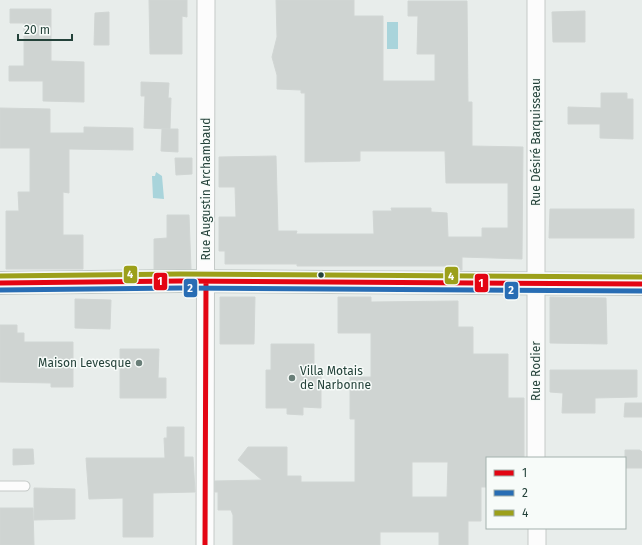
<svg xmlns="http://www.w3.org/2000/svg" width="642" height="545" font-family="'Fira Sans',sans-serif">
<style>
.water{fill:#a9d4db}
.building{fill:#cfd4d2;stroke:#d1d6d4;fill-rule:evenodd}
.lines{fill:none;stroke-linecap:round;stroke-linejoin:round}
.lane-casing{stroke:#c5cac8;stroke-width:11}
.street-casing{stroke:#c5cac8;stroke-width:19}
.secondary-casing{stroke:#c3cbc8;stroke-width:24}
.lane{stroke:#fcfcfc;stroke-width:9}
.street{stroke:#fcfcfc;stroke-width:17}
.secondary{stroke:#fcfcfc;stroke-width:22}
.bus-1-casing{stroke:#f7fbf9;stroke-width:8}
.bus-2-casing{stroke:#f7fbf9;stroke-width:8}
.bus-3-casing{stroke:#f7fbf9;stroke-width:8}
.bus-1{stroke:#e30513;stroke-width:5}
.bus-2{stroke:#286db4;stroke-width:5}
.bus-3{stroke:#9ca01a;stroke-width:5}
.bus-dot{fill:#24423a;stroke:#f7fbf9;stroke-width:1.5}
.poi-dot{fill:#697e78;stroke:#f7fbf9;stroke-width:1.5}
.labels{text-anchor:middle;stroke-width:3;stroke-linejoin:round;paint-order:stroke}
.street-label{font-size:12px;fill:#24423a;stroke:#f7fbf9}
.poi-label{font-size:12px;fill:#24423a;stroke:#f7fbf9;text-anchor:end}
.line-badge{stroke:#f7fbf9;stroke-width:1.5}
.badge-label{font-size:11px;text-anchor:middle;font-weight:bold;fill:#fff}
</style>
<rect width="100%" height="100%" fill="#e8edeb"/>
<path class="water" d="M387,22H398V49H387Z
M156,172L162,176L164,199L153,198L152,176H155Z"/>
<path class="building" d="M149,0H187V17L182,16V54H150Z
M276,0H354V16H383V81H435V54H417L418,16H408V1H467L468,102H472V146L523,147L522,259L462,257V270H447V266H297V264H225V251H219V217H236L235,187H219V157L276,156L278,231H297L296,234H374L373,211H392L391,208H431V212L447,213L448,237H482V228H508V183H446L445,151H360V161L305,162V93H301V90L277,89V75L272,57L277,37Z
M10,9H51V61L84,62V102L43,101V81H9V66H24V23H10Z
M585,11V42H553L552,12Z
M109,12V45H94L95,13Z
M141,82L169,83L168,98H171L170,129L144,128L145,96H141Z
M601,93H627V99H633V139L600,138V124H568V107L601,108Z
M0,108L50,109V133H84V127L133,128V150L69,149V193L63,192V235H83V269H6V211H19L18,192H30V148H0Z
M162,129H178V152L161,151Z
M175,158H192V174L176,175Z
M550,209H634V238H549Z
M167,215H189L191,269H154V239L167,238Z
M220,297H255L254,344H220Z
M338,297H371V302L458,301V327H473V354H508V398H524V458H487V487H481V521H468V545H439V532H380V545H233V515L231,510H218V492H215V481L262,480L238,460L248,447H287V476H301V482H355V419H350V377H371V333H338ZM412,462H448L447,497H412Z
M550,297L606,298L607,344L550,343Z
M75,299L111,300L110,329L75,328Z
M0,325H17V333H24V342H73V387H51V383L0,382Z
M271,344H314V374H321V408L303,407V415L287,414V408H266V370H271Z
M120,349H159L158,378H166V398H120Z
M550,370H637V397L595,398V413H562L563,393L550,392Z
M625,403H642V417H624Z
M167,427H184V457H193L195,492L153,493V537H123V498L89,499L86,458H165L164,438H167Z
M13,449H33L34,464L13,465Z
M625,450H640L642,452V468H625Z
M34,488L75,489V519L34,520Z
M0,508H33L34,545H0Z"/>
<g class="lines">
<g class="lane-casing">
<path id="lane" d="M0,486H25"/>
</g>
<g class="street-casing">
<path id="street" d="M536,0V458
M537,528V545
M205,545L206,0"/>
</g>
<g class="secondary-casing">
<path id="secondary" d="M0,283L180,281L642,284"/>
</g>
<use href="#lane" class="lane"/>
<use href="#street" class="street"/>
<use href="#secondary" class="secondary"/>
<g class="bus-1-casing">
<path id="bus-1" d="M0,283L180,281L642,284
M205,545L206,282"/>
</g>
<g class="bus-2-casing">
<path id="bus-2" d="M0,290L180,288L642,291"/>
</g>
<g class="bus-3-casing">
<path id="bus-3" d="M0,276L180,274L642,277"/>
</g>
<use href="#bus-1" class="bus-1"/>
<use href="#bus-2" class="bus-2"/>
<use href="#bus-3" class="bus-3"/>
</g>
<circle class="bus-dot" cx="321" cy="275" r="3.5"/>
<g class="poi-dot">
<circle cx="139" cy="363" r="4"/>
<circle cx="292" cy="378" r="4"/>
</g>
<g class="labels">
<g class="street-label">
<text transform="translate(536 142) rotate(-90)" y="4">Rue Désiré Barquisseau</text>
<text transform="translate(206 189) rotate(-90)" y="4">Rue Augustin Archambaud</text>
<text transform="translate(536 371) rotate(-90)" y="4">Rue Rodier</text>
</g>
<g class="poi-label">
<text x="131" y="367">Maison Levesque</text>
<text x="300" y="375" text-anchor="start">Villa Motais<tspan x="300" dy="14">de Narbonne</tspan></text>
</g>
</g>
<g class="line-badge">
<rect x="123" y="265" width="15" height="19" rx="4" fill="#9ca01a"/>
<rect x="444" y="266" width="15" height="19" rx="4" fill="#9ca01a"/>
<rect x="153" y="272" width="15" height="19" rx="4" fill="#e30513"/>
<rect x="474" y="273" width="15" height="20" rx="4" fill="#e30513"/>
<rect x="183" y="278" width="15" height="20" rx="4" fill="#286db4"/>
<rect x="504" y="281" width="15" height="19" rx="4" fill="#286db4"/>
</g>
<g class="badge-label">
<text x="130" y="278">4</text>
<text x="451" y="280">4</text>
<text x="160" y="285">1</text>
<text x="481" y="287">1</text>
<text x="190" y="292">2</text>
<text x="511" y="294">2</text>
</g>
<rect x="486" y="457" width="140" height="72" fill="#f7fbf9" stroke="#a3b1ad"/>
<rect x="494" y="470" width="20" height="6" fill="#e30513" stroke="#a3b1ad"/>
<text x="522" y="477" font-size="12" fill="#24423a">1</text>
<rect x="494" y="490" width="20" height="6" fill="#286db4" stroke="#a3b1ad"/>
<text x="522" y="497" font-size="12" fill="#24423a">2</text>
<rect x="494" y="510" width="20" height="6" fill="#9ca01a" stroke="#a3b1ad"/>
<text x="522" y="517" font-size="12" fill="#24423a">4</text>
<path d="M18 34v6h54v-6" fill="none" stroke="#24423a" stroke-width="2"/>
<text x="24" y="34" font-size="12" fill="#24423a" stroke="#f7fbf9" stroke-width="3" paint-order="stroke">20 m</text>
</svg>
